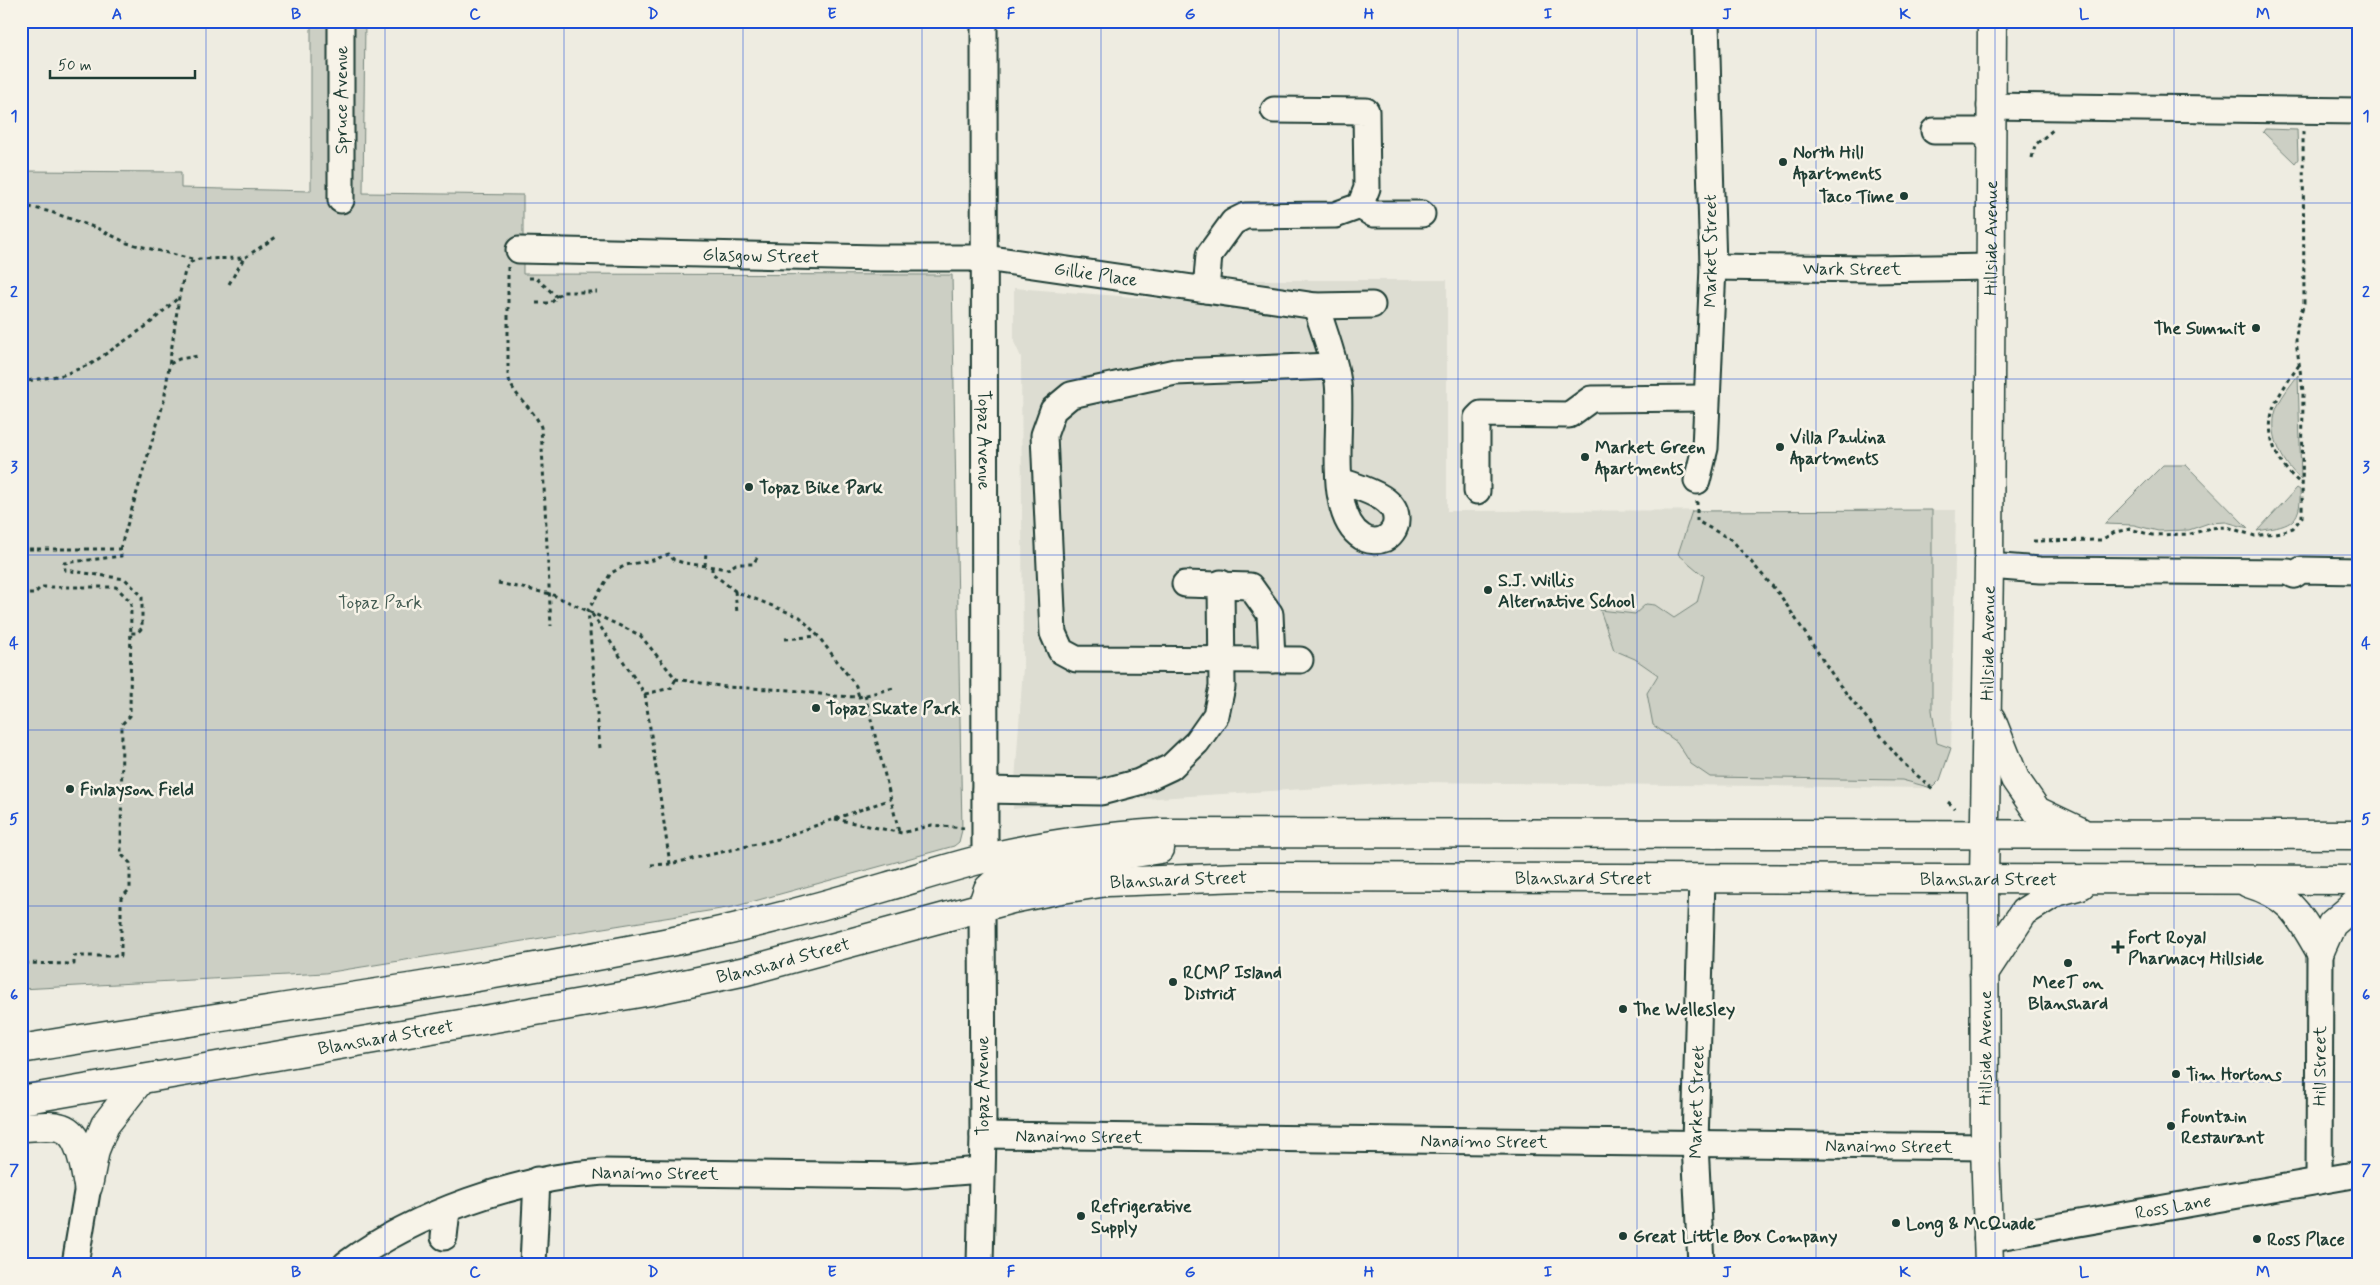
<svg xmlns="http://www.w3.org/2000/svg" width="2380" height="1285" font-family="Mynerve,sans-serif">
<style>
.built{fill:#ddddd2}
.green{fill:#cccfc4;stroke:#76867c}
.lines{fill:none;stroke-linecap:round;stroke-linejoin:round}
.minor-casing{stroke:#1f3d34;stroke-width:29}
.major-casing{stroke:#1f3d34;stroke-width:31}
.path{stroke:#1f3d34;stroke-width:3;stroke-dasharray:4 4;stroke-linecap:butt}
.minor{stroke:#f7f3e8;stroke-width:25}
.major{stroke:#f7f3e8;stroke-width:28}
.grid{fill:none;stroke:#1d4ed8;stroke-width:1;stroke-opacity:0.55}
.poi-dot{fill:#1f3d34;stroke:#f7f3e8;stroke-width:2}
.labels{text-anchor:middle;stroke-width:5;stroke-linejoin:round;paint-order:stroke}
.street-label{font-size:18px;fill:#1f3d34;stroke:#f7f3e8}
.poi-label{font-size:18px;font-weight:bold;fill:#1f3d34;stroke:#f7f3e8;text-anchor:start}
.park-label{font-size:18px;fill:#425a51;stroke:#f7f3e8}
.neatline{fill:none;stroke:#1d4ed8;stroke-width:2}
.grid-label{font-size:16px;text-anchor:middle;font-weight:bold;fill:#1d4ed8}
</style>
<rect width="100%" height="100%" fill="#eeece1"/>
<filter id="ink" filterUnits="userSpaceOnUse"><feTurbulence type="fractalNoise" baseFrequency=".02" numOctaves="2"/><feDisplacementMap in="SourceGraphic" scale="10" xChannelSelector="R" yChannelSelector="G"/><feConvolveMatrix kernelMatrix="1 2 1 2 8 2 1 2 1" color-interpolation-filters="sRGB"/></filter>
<g filter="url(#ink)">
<path class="built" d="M1229,280H1447V511L1956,510L1951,751L1940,780L1932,788L1416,782L1062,804L1013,809L1023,668L1021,357L1014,342V288L1226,304Z"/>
<path class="green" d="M311,21H365L363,193L523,195V274L952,275L962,830L959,842L954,846L733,907L325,973L21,989V171L181,172V188L311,191Z
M2265,129L2297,130L2298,159L2295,163L2263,132Z
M2298,375L2301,479C2281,463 2266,430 2278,405C2283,394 2291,385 2298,375Z
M2163,465H2186L2248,528L2226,522L2209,523L2189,530L2158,531L2134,525L2104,524Z
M2297,488L2300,490C2302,526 2287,526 2257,531Z
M1932,510V710L1937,743L1951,748L1940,780L1932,788L1902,780L1710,777L1691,764L1677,742L1653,725L1647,693L1658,675L1635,659L1614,650L1600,610L1635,614L1646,604L1655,605L1674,618L1697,603L1704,576L1678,554L1692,511Z"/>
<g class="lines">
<g class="minor-casing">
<g id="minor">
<path id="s1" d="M984,21L985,858"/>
<path d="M1990,106L2359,111"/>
<path d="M1934,131H1990"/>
<path d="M341,200V21"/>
<path d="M1360,206L1373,214H1422"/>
<path id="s2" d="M519,250L877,258H985L1316,306L1372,305"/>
<path id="s3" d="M1713,267L1873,269L1990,267"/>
<path d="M1206,290L1209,255L1233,222L1245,216L1335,215L1360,206L1367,188L1366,111L1274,110"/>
<path d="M1316,306C1323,329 1336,362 1338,383C1343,422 1325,515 1362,537C1368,541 1377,542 1384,539C1390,536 1396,529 1396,521C1398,496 1358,488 1339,480"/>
<path d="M1697,481L1705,448L1713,267L1706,21"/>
<path d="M1477,491V418L1481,414L1569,415L1591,399L1706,398"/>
<path d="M1989,566L2040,570L2288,572L2294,575L2301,570L2359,571"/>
<path d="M1185,584L1250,586L1270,614L1272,660"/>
<path d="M1300,660L1076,659L1061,651L1053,633L1044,435L1053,410L1071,395L1175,372L1333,366"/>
<path d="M985,790L1101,792L1139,782L1171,767L1197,742L1216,715L1222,687L1221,583"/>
<path id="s4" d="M983,1135L1985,1147"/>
<path id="s5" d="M2319,1181L2320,951"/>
<path d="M444,1237L447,1210"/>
<path id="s6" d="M1987,1239L2359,1174"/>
<path d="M75,1264L88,1186"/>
<path id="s7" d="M346,1264C416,1213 517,1178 603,1172L906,1176L981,1170"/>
<path d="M533,1264L537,1180"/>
<path d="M980,1264L983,1135L982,907"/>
<path id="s8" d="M1701,1264L1695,1144L1702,879"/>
</g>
</g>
<g class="major-casing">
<g id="major">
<path d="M1991,719L2015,779L2037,811L2079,831"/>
<path d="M2248,883C2291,896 2299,915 2320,951"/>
<path d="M982,907L988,889L998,880L1072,863L1160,849"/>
<path d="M2320,951L2332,924L2359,901"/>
<path d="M1984,973L2024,912L2056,892L2081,885"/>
<path d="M21,1049C245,1011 472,983 694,937C759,923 823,906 886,887C920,877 953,866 987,858C1044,844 1102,837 1160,833L2359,835"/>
<path id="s9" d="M21,1100L651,991L746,971L1012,899L1056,890L1107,882L1242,877L2359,880"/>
<path d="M21,1127C33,1127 51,1124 62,1128C80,1134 84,1164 87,1181"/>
<path d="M88,1186L95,1150L105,1125L141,1079"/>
<path id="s10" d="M1989,1264L1985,1147L1984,880L1989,566L1992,21"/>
</g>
</g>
<path class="path" d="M2032,158L2035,145L2054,129
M21,205L51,212L99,229L127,243L196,260
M508,267V376C514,399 532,405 541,427L551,626
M529,278H536L557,297
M229,284L244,258
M536,303H551L562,292H597
M170,364L179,359L198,356
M2299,365C2291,377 2282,389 2276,402C2261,433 2278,467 2303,485
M21,382L63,375L91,364L148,325L179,297
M1697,501V521L1732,540L1780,595L1838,683L1904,764L1934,790
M2033,541L2101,540L2115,532L2130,529L2152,535L2191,534L2210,528L2227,527L2255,536L2281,532L2293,528L2302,517L2303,391L2296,341L2297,326L2304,303L2303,131
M21,549H120L121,556L64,563L65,570L125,579L142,596V628L137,633H130
M120,549L164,401L179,297L185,271L191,262L199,259L244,258L276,237
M705,566L706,551
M712,567V573L735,591L800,617L818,636L856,686L859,697
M498,583L551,594L640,635L676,679L726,687L791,690L834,696L859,697L894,688
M735,591L737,613
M21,594H34L41,587H116L131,602L130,716L122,724L121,854L130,863V889L121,898V956H74V964L21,963
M592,614L645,694L670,864L778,839L891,799
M785,639L818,636
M645,694L671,688L676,679
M865,695L899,832
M600,748L588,610L611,573L626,565L653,560L669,554L674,560L684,563L728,569L736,564H753L759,555
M1948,802L1955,808
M835,819L902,833L932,825L964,828
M651,865L670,864"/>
<use href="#minor" class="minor"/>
<use href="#major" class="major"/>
</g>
</g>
<path class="grid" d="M206,21V1264M385,21V1264M564,21V1264M743,21V1264M922,21V1264M1101,21V1264M1279,21V1264M1458,21V1264M1637,21V1264M1816,21V1264M1995,21V1264M2174,21V1264M21,203H2359M21,379H2359M21,555H2359M21,730H2359M21,906H2359M21,1082H2359"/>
<g class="poi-dot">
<circle cx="1783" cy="162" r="5"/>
<circle cx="1904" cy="196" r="5"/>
<circle cx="2256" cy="328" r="5"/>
<circle cx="1780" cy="447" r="5"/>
<circle cx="1585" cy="457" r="5"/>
<circle cx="749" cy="487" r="5"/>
<circle cx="1488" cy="590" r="5"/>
<circle cx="816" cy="708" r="5"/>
<circle cx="70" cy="789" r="5"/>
<path d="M2115.5 939.5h5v5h5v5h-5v5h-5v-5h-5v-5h5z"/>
<circle cx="2068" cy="963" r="5"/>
<circle cx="1173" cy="982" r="5"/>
<circle cx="1623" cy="1009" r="5"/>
<circle cx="2176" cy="1074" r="5"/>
<circle cx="2171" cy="1126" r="5"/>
<circle cx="1081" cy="1216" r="5"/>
<circle cx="1896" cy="1223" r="5"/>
<circle cx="1623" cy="1236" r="5"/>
<circle cx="2257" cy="1239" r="5"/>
</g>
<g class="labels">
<g class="street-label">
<text transform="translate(341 100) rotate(-90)" y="6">Spruce Avenue</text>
<text dy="6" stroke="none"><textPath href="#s10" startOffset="1026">Hillside Avenue</textPath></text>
<text transform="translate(1710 251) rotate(-90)" y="6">Market Street</text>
<text dy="6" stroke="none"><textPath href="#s2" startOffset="242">Glasgow Street</textPath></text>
<text dy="6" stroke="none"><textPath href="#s3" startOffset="139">Wark Street</textPath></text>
<text dy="6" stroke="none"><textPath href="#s2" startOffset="578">Gillie Place</textPath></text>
<text dy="6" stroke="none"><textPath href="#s1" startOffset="419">Topaz Avenue</textPath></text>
<text dy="6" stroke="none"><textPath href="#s10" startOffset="621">Hillside Avenue</textPath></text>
<text dy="6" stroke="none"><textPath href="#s9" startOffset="1585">Blanshard Street</textPath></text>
<text dy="6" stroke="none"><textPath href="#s9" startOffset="1990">Blanshard Street</textPath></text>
<text dy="6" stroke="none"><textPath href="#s9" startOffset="1180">Blanshard Street</textPath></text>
<text dy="6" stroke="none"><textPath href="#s9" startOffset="775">Blanshard Street</textPath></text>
<text dy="6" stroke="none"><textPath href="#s9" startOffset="370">Blanshard Street</textPath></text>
<text transform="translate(1985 1048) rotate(-90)" y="6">Hillside Avenue</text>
<text dy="6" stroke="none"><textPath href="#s5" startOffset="115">Hill Street</textPath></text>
<text transform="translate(982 1086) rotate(-90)" y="6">Topaz Avenue</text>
<text dy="6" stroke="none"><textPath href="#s8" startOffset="162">Market Street</textPath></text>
<text dy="6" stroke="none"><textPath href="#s4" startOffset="96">Nanaimo Street</textPath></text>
<text dy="6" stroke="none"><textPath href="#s4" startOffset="501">Nanaimo Street</textPath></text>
<text dy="6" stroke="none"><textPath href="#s4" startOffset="906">Nanaimo Street</textPath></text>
<text dy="6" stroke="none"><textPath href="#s7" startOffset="328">Nanaimo Street</textPath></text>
<text dy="6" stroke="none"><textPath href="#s6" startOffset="189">Ross Lane</textPath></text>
</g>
<g class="poi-label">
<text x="1793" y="158">North Hill<tspan x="1793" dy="21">Apartments</tspan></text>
<text x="1894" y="202" text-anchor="end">Taco Time</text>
<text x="2246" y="334" text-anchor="end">The Summit</text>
<text x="1790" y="443">Villa Paulina<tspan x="1790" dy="21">Apartments</tspan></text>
<text x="1595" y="453">Market Green<tspan x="1595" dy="21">Apartments</tspan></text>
<text x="759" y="493">Topaz Bike Park</text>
<text x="1498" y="586">S.J. Willis<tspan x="1498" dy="21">Alternative School</tspan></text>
<text x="826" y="714">Topaz Skate Park</text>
<text x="80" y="795">Finlayson Field</text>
<text x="2128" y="943">Fort Royal<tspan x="2128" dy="21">Pharmacy Hillside</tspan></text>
<text x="1183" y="978">RCMP Island<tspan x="1183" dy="21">District</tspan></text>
<text x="2068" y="988" text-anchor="middle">MeeT on<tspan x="2068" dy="21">Blanshard</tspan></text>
<text x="1633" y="1015">The Wellesley</text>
<text x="2186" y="1080">Tim Hortons</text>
<text x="2181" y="1122">Fountain<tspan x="2181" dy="21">Restaurant</tspan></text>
<text x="1091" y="1212">Refrigerative<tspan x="1091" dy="21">Supply</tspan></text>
<text x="1906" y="1229">Long &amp; McQuade</text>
<text x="1633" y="1242">Great Little Box Company</text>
<text x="2267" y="1245">Ross Place</text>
</g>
<g class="park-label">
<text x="380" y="608">Topaz Park</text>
</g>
</g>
<rect width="2380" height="1285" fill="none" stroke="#f7f3e8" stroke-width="55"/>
<path d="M50 70v8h145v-8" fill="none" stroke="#1f3d34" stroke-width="2.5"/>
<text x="58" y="70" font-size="15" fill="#1f3d34" stroke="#f7f3e8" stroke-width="4" paint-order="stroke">50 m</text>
<rect x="28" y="28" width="2324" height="1230" class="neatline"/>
<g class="grid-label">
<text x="117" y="19">A</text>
<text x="296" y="19">B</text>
<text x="475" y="19">C</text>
<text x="653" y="19">D</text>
<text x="832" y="19">E</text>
<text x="1011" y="19">F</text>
<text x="1190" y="19">G</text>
<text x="1369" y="19">H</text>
<text x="1548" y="19">I</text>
<text x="1727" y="19">J</text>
<text x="1905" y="19">K</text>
<text x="2084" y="19">L</text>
<text x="2263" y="19">M</text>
<text x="14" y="121">1</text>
<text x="2366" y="121">1</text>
<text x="14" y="297">2</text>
<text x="2366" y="297">2</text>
<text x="14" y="472">3</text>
<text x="2366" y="472">3</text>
<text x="14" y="648">4</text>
<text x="2366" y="648">4</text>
<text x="14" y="824">5</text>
<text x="2366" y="824">5</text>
<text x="14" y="1000">6</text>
<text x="2366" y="1000">6</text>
<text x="14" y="1175">7</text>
<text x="2366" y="1175">7</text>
<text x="117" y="1277">A</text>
<text x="296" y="1277">B</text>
<text x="475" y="1277">C</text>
<text x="653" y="1277">D</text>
<text x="832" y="1277">E</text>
<text x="1011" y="1277">F</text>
<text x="1190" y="1277">G</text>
<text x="1369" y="1277">H</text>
<text x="1548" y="1277">I</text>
<text x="1727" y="1277">J</text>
<text x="1905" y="1277">K</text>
<text x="2084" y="1277">L</text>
<text x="2263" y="1277">M</text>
</g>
</svg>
